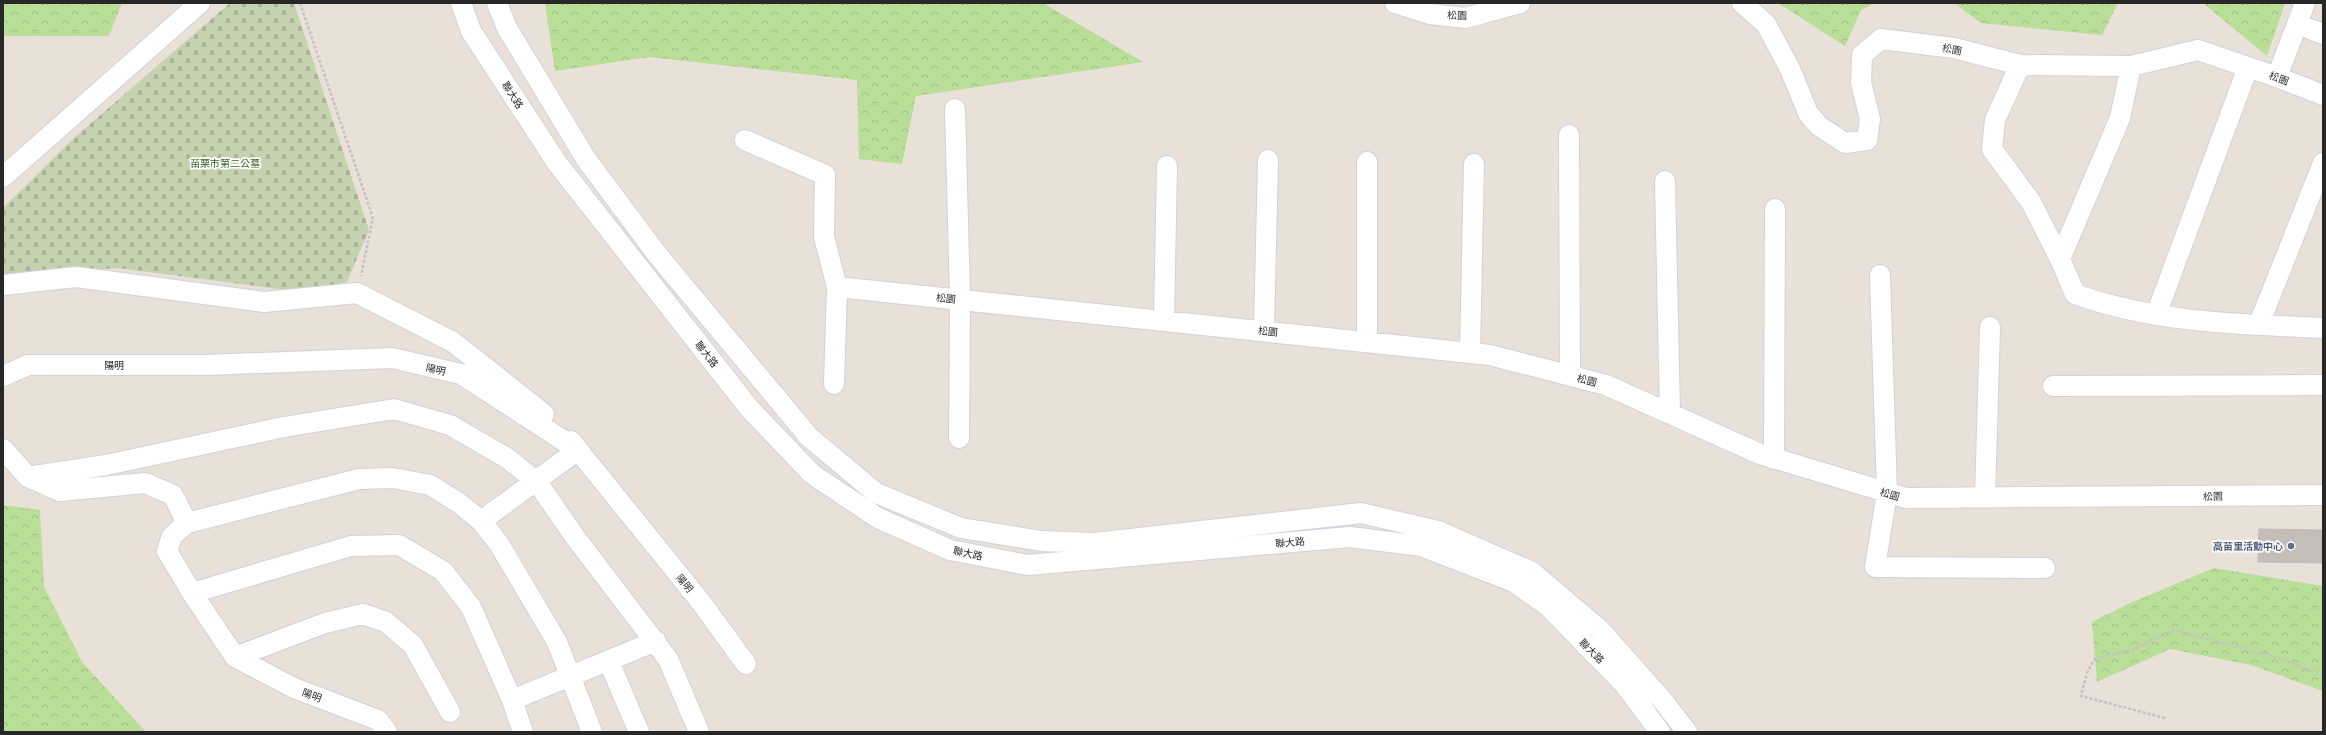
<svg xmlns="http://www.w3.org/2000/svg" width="2326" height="735" font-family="Mulish,'Noto Sans TC',sans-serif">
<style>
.forest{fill:url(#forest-crowns)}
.cemetery{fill:url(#cemetery-stones)}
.building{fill:#c4bdb8;stroke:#c4bbb3}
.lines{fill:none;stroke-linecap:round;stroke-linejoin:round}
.minor-casing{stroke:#ced3df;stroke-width:22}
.path{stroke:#c3c3c3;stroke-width:2.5;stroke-dasharray:3 2;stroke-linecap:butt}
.minor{stroke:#fff;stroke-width:20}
.service-dot{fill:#5c6f8a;stroke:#fff;stroke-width:1.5}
.labels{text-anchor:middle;stroke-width:3.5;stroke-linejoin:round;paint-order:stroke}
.street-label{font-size:10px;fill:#272727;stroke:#fff}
.park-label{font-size:10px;fill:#325e1c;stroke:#fff}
.service-label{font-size:10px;font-weight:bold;fill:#4e5e75;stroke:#fff;text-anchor:end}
</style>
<defs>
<pattern id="forest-crowns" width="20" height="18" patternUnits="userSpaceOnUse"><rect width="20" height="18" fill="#b8de97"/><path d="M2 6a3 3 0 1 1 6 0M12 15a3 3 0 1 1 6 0" fill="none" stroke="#9ebe82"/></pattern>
<pattern id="cemetery-stones" width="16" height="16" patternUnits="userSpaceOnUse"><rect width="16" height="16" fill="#c5d2b0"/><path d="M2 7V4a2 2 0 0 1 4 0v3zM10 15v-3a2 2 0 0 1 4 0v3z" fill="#a9b497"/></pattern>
</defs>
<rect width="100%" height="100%" fill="#e9e0d8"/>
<path class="forest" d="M3,3H122L109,36H3Z
M545,3H1043L1143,62L916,96L902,164L859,159L857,80L649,57L555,71Z
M1778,3H1875L1861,10L1845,46Z
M1954,3H2118L2102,35L1981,23Z
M2203,3H2285L2267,56Z
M3,505L40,510L44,587L82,662L146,732H3Z
M2214,568L2323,586V691L2251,665L2170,649L2097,682L2092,622L2128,604Z"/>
<path class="cemetery" d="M230,3H294L369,230L347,282L302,292L118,268L3,276V208L75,137Z"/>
<path class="building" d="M2259,529L2323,530V563L2258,562Z"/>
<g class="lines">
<g class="minor-casing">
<path id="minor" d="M461,3L471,31L557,163L749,408L812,474L878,518L950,550L1028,565L1350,537L1421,546L1514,582L1548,606L1625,685L1660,732
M497,3L507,28L586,159L656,253L809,437L876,493L961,528L1042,541L1095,543L1361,513L1438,531L1532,572L1599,629L1664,702L1687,732
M1395,3L1430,14L1465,18L1520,3
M1742,3L1766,24L1790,69L1808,113L1819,126L1845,143L1867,140L1870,119L1861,83L1862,55L1881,39L1954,48L2020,65L2131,66L2198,50L2277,77L2323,95
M2297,24L2323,34
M2020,65L1995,120L1992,149L2031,202L2060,259L2075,294C2156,323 2238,324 2323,328
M2277,77L2305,3
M955,109L960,299L959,438
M1569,135L1570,375
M745,140L825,175L824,237L837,287L834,384
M1367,162V342
M3,177L200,3
M1665,181L1670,414
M2060,259L2120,118L2131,66
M1880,275L1887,493L1875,567L2045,568
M3,285L76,277L264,302L357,293L453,342L544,414
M837,287L1490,355L1606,385L1760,454L1906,498L2323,495
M2156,315L2248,67
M1164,321L1167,166
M2259,324L2323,163
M1264,331L1268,160
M1470,352L1474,164
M3,376L28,365H205L392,358L461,374L578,450L700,601L746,664
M2053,386L2323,385
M3,449L28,477L60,491L145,483L173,495L187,523
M1774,459L1775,209
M28,477L106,465L284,427L394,409L450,425L507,458L537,482L575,537L668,659L699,732
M1985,498L1990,327
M481,521L578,450L571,441
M192,593L351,546L399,545L443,571L471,607L512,700L523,732
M235,657L325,623L363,614L386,622L413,645L450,712
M609,662L639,732
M512,700L656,641
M387,732L378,720L294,688L235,657L192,593L167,551L172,536L187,523L359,479L393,478L430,485L459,503L481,521L499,544L557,642L592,732"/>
</g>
<path class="path" d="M300,3L373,218L361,276
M2165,718L2081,696L2087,673L2095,658L2130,651L2174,630L2279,658L2323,675"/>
<use href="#minor" class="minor"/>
</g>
<circle class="service-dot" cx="2291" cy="546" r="4"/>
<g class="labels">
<g class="street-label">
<text transform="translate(1457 15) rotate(1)" y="4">松園</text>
<text transform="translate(1952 49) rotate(11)" y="4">松園</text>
<text transform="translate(2279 78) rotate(20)" y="4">松園</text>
<text transform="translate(513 95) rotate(57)" y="4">聯大路</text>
<text transform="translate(946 298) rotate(6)" y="4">松園</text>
<text transform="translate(1268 331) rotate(6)" y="4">松園</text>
<text transform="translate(707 354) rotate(52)" y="4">聯大路</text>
<text x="114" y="369">陽明</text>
<text transform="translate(436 369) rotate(13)" y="4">陽明</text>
<text transform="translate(1587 380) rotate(15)" y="4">松園</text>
<text transform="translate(1890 494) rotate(17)" y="4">松園</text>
<text transform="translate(2213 496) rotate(-1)" y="4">松園</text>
<text transform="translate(1290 542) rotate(-5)" y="4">聯大路</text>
<text transform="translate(968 553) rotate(12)" y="4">聯大路</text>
<text transform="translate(685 583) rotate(51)" y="4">陽明</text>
<text transform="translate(1592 651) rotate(45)" y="4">聯大路</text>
<text transform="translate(312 695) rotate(20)" y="4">陽明</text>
</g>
<g class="park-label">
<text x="225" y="167">苗栗市第二公墓</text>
</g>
<g class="service-label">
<text x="2283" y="550">高苗里活動中心</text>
</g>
</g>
<rect width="2326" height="735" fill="none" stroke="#272727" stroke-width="8"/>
</svg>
